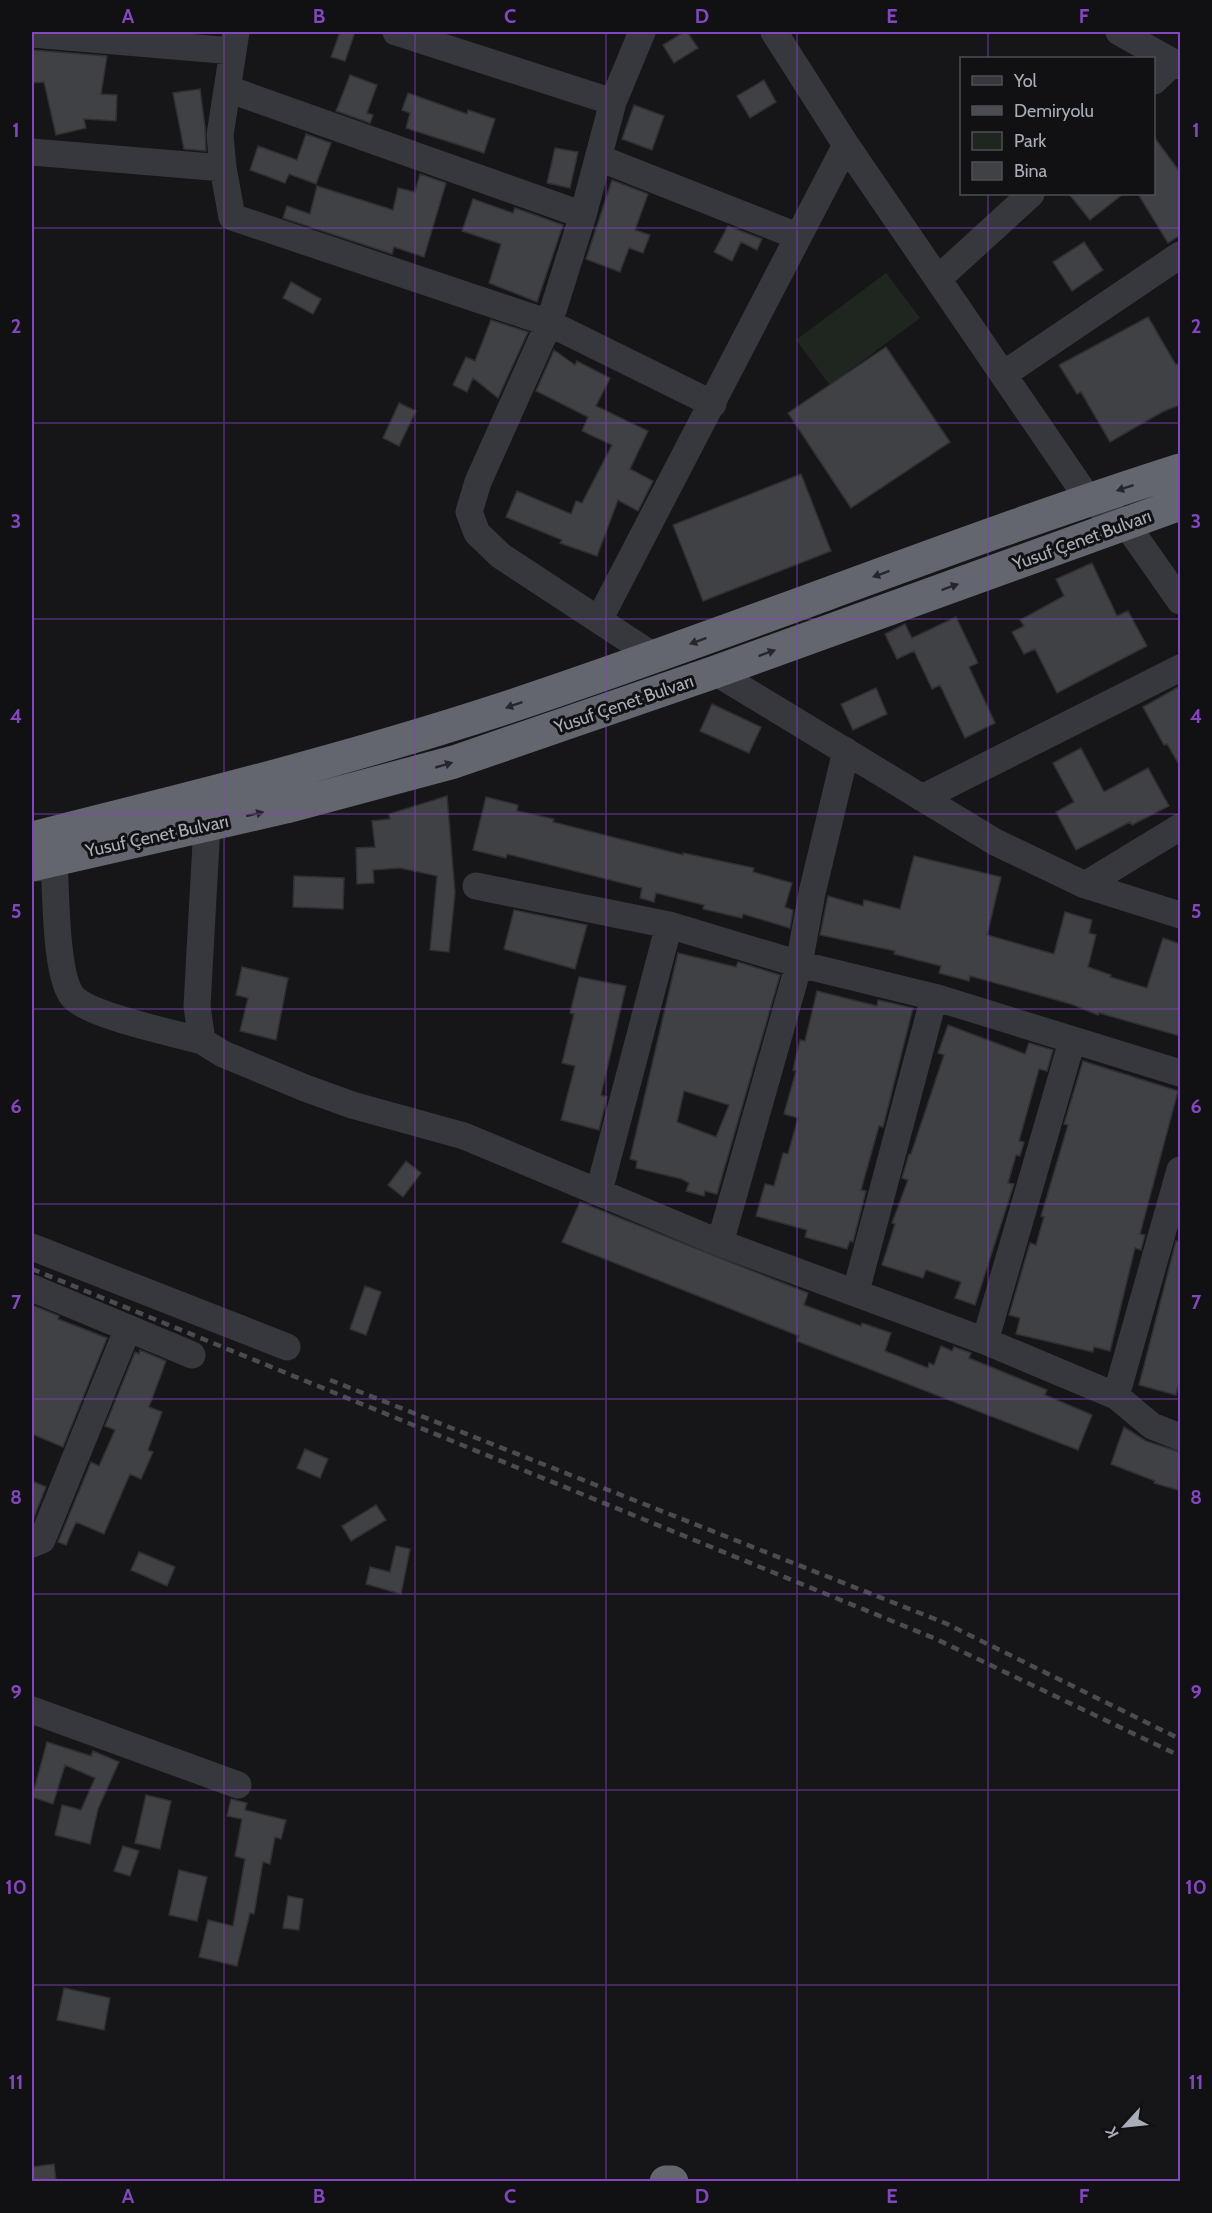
<svg xmlns="http://www.w3.org/2000/svg" width="1212" height="2213" font-family="Cabin,sans-serif">
<style>
.green{fill:#1e261f}
.building{fill:#404145;stroke:#303034;stroke-width:1.5;fill-rule:evenodd}
.lines{fill:none;stroke-linecap:round;stroke-linejoin:round}
.minor{stroke:#37383d;stroke-width:27}
.highway{stroke:#63666e;stroke-width:33}
.rail{stroke:#4a4c52;stroke-width:4.5;stroke-dasharray:8 6;stroke-linecap:butt}
.oneway{fill:#26262a}
.grid{fill:none;stroke:#8446be;stroke-width:1.5;stroke-opacity:0.55}
.labels{text-anchor:middle;stroke-width:6;stroke-linejoin:round;paint-order:stroke}
.street-label{font-size:18px;fill:#a8adb8;stroke:#111113}
.neatline{fill:none;stroke:#8446be;stroke-width:2}
.grid-label{font-size:20px;text-anchor:middle;font-weight:bold;fill:#8446be}
</style>
<rect width="100%" height="100%" fill="#161618"/>
<path class="green" d="M886,273L920,318L830,385L796,340Z"/>
<path class="building" d="M340,32H355L345,61L331,57Z
M684,32H687L698,48L674,63L663,45Z
M32,50L107,56L101,94L117,95L116,121L84,119L86,128L56,135L44,82L32,83Z
M350,75L377,85L367,113L373,115L370,123L336,111Z
M764,80L776,102L750,118L737,96Z
M200,89L205,127L206,151L184,149L173,93Z
M408,93L467,114L468,110L495,119L484,153L406,128L410,113L402,110Z
M634,105L664,116L652,150L622,139Z
M306,134L331,143L316,184L289,174L285,183L250,170L258,146L297,160Z
M1154,137L1180,172V235L1168,243L1138,194H1154Z
M555,148L578,152L570,188L547,183Z
M420,174L446,183L424,257L394,247L392,254L283,218L287,206L310,214L317,186L393,210L398,188L415,192Z
M612,180L648,194L635,230L650,235L643,253L629,248L620,272L586,259Z
M1069,194H1123L1090,220Z
M473,199L513,213L515,208L563,225L537,302L489,283L501,244L462,231Z
M728,226L762,239L757,250L741,242L732,261L714,252Z
M1084,242L1103,270L1072,291L1053,262Z
M291,282L321,299L313,314L283,298Z
M1148,317L1176,365L1180,362V405L1164,411L1110,442L1081,392L1077,394L1059,365Z
M491,320L528,332L498,398L473,378L467,392L453,385L466,357L475,361Z
M886,347L950,442L851,508L788,413Z
M554,350L575,365L577,361L610,378L596,406L648,431L630,469L653,481L638,511L618,500L597,556L560,543L562,540L506,517L517,491L571,514L576,501L582,503L612,445L582,431L588,417L536,391Z
M399,403L416,411L399,446L383,438Z
M801,474L831,551L703,601L673,525Z
M1092,563L1117,616L1128,611L1147,646L1057,693L1035,649L1024,654L1012,632L1024,626L1020,620L1064,596L1056,579Z
M956,617L978,663L969,667L995,723L965,738L940,685L932,689L914,651L897,659L885,634L905,624L912,638Z
M1180,686V766L1167,744L1164,745L1143,707Z
M876,688L887,714L853,730L841,704Z
M712,704L761,727L749,753L700,731Z
M1081,748L1104,792L1148,768L1169,806L1132,825L1130,822L1076,850L1056,812L1074,802L1053,763Z
M447,796L455,893L449,952L430,950L437,876L400,868L373,870L374,883L357,884L356,848L375,847L372,821L390,819L389,814Z
M486,797L518,805L517,811L554,819L553,822L683,855V853L754,868L753,872L792,883L785,907L793,910L790,928L743,914L742,918L703,909L704,905L656,893L654,902L640,898L642,888L507,854L506,858L473,850Z
M914,856L1001,877L987,935L1054,954L1065,912L1092,920L1089,933L1096,935L1088,967L1111,975L1110,977L1147,988L1163,938L1180,944V1036L1099,1013L1098,1015L1071,1004L970,976L969,981L939,973L941,966L894,954L895,951L820,935L828,896L863,906L864,900L900,909Z
M294,876L344,878L343,909L293,907Z
M514,910L587,925L575,969L504,949Z
M678,953L736,967L738,962L780,975L717,1194L705,1191L704,1196L686,1191L689,1183L682,1179L636,1168L637,1161L630,1159ZM684,1091L729,1105L716,1137L677,1122Z
M242,967L288,978L276,1040L240,1031L248,998L236,995Z
M579,977L626,986L601,1095L607,1097L599,1130L561,1120L575,1066L562,1063L574,1014L570,1013Z
M817,991L877,1006L878,1000L913,1008L883,1127L879,1126L861,1190L866,1191L853,1242L850,1241L847,1249L805,1237L807,1230L756,1216L765,1184L774,1186L783,1153L788,1154L798,1118L784,1114L796,1071L793,1070L800,1040L805,1041Z
M948,1025L1025,1054L1029,1043L1053,1050L1047,1071L1039,1069L1019,1141L1024,1142L1020,1156L1016,1155L1008,1183L1014,1184L975,1305L955,1298L961,1282L926,1270L923,1278L882,1265L895,1224L892,1223L908,1180L902,1178L909,1154H911L944,1055L938,1053Z
M1083,1061L1178,1091L1140,1234L1145,1235L1142,1246L1141,1250L1135,1248L1110,1351L1094,1347L1093,1352L1016,1334L1020,1318L1009,1315L1030,1243L1036,1245L1044,1217L1041,1216L1068,1125L1064,1124Z
M406,1161L421,1173L403,1197L388,1185Z
M580,1202L808,1293L804,1305L861,1326L862,1323L891,1333L885,1351L928,1368L929,1363L934,1365L941,1346L952,1351L954,1347L971,1353L969,1358L1047,1390L1045,1395L1092,1415L1078,1450L797,1341L799,1336L562,1242Z
M1176,1241L1180,1242V1379L1176,1395L1139,1385Z
M365,1286L381,1292L366,1335L350,1329Z
M32,1305L59,1316L58,1319L107,1338L63,1447L32,1434Z
M140,1350L166,1361L149,1407L162,1412L148,1450L153,1452L141,1479L130,1474L104,1534L76,1522L66,1545L58,1542L91,1462L99,1466L115,1430L105,1426L135,1352L139,1354Z
M1124,1427L1146,1441L1180,1452L1178,1490L1154,1483L1155,1481L1111,1464Z
M305,1449L328,1459L320,1478L297,1468Z
M32,1481L46,1487L33,1520L32,1519Z
M376,1505L386,1520L351,1541L342,1526Z
M396,1546L410,1549L401,1594L366,1584L370,1567L390,1572Z
M139,1552L175,1567L167,1586L131,1570Z
M47,1742L91,1756L93,1751L119,1762L98,1809L90,1844L55,1835L62,1805L81,1810L95,1778L65,1765L53,1804L32,1797Z
M146,1795L171,1801L160,1849L135,1843Z
M231,1799L247,1803L245,1810L286,1820L281,1839L275,1837L270,1864L263,1862L254,1914L250,1913L237,1966L199,1957L208,1920L233,1926L245,1859L235,1856L242,1819L227,1816Z
M123,1846L139,1851L130,1876L114,1871Z
M179,1870L207,1877L197,1921L169,1915Z
M288,1896L303,1899L299,1930L283,1928Z
M64,1988L110,1998L104,2030L57,2020Z
M54,2164L56,2181H32V2167Z"/>
<g class="lines">
<path class="minor" d="M236,32L220,135L223,168L232,217L549,323L713,404
M396,32L613,102
M642,32L613,102L583,215L549,323L478,482L469,512L477,533L501,556L655,657
M774,32L846,145L1089,500L1126,524L1180,601
M1119,32L1180,66
M32,34L233,51
M1154,81L1174,62
M228,89L583,215
M32,152L223,168
M599,158L797,236
M939,278L1031,194
M1004,374L1180,255
M599,620L846,145
M715,672L995,842L1085,885L1180,915
M922,798L1180,668
M207,825L197,1006L202,1041L223,1054L305,1088L352,1105L464,1136L720,1243L985,1341L1116,1396L1152,1426L1180,1437
M37,868L54,859C56,889 55,977 73,997C90,1016 174,1033 202,1041
M1085,885L1180,827
M476,886L669,925L799,964L934,997L1180,1073
M599,1191L669,925
M720,1243L799,964L812,893L846,751
M32,1247L287,1347
M32,1288L192,1355
M856,1291L934,997
M985,1341L1072,1041
M1116,1396L1180,1170
M32,1544L42,1540L128,1328
M32,1710L238,1785"/>
<path class="highway" d="M32,838C188,799 346,760 499,710C728,635 951,543 1180,470
M32,865L286,807L454,762L715,672L1180,504
M666,2182H672"/>
<path class="rail" d="M32,1269L936,1639L1180,1756
M330,1380L945,1623L1180,1739"/>
</g>
<defs><path id="oneway-solid" d="M-6-.8H1V-3.2L6.5 0L1 3.2V.8H-6Z" transform="scale(1.5)"/></defs>
<g class="oneway">
<use href="#oneway-solid" transform="translate(1125 488) rotate(162)"/>
<use href="#oneway-solid" transform="translate(881 574) rotate(160)"/>
<use href="#oneway-solid" transform="translate(950 587) rotate(-20)"/>
<use href="#oneway-solid" transform="translate(698 641) rotate(160)"/>
<use href="#oneway-solid" transform="translate(767 653) rotate(-20)"/>
<use href="#oneway-solid" transform="translate(514 705) rotate(161)"/>
<use href="#oneway-solid" transform="translate(444 765) rotate(-16)"/>
<use href="#oneway-solid" transform="translate(255 814) rotate(-13)"/>
</g>
<path class="grid" d="M224,32V2182M415,32V2182M606,32V2182M797,32V2182M988,32V58M988,194V2182M32,228H1180M32,423H1180M32,619H1180M32,814H1180M32,1009H1180M32,1204H1180M32,1399H1180M32,1594H1180M32,1790H1180M32,1985H1180"/>
<g class="labels">
<g class="street-label">
<text transform="translate(1082 540) rotate(-20)" y="6">Yusuf Çenet Bulvarı</text>
<text transform="translate(624 704) rotate(-19)" y="6">Yusuf Çenet Bulvarı</text>
<text transform="translate(157 836) rotate(-12)" y="6">Yusuf Çenet Bulvarı</text>
</g>
</g>
<rect width="1212" height="2213" fill="none" stroke="#111113" stroke-width="66"/>
<rect x="960" y="57" width="195" height="138" fill="#111113" stroke="#4d4f55" stroke-width="1.5"/>
<rect x="972" y="76" width="30" height="9" fill="#37383d" stroke="#4d4f55" stroke-width="1.5"/>
<text x="1014" y="87" font-size="18" fill="#a8adb8">Yol</text>
<rect x="972" y="106" width="30" height="9" fill="#4a4c52" stroke="#4d4f55" stroke-width="1.5"/>
<text x="1014" y="117" font-size="18" fill="#a8adb8">Demiryolu</text>
<rect x="972" y="132" width="30" height="18" fill="#1e261f" stroke="#4d4f55" stroke-width="1.5"/>
<text x="1014" y="147" font-size="18" fill="#a8adb8">Park</text>
<rect x="972" y="162" width="30" height="18" fill="#404145" stroke="#4d4f55" stroke-width="1.5"/>
<text x="1014" y="177" font-size="18" fill="#a8adb8">Bina</text>
<g transform="translate(1125 2126) rotate(243)" stroke="#111113" stroke-width="4.5" paint-order="stroke">
<path d="M0-4.5L10 22L0 15L-10 22Z" fill="#a8adb8"/>
<text y="-9" font-size="16" font-weight="bold" text-anchor="middle" fill="#a8adb8">K</text>
</g>
<rect x="33" y="33" width="1146" height="2147" class="neatline"/>
<g class="grid-label">
<text x="128" y="23">A</text>
<text x="319" y="23">B</text>
<text x="510" y="23">C</text>
<text x="702" y="23">D</text>
<text x="892" y="23">E</text>
<text x="1084" y="23">F</text>
<text x="16" y="137">1</text>
<text x="1196" y="137">1</text>
<text x="16" y="333">2</text>
<text x="1196" y="333">2</text>
<text x="16" y="528">3</text>
<text x="1196" y="528">3</text>
<text x="16" y="723">4</text>
<text x="1196" y="723">4</text>
<text x="16" y="918">5</text>
<text x="1196" y="918">5</text>
<text x="16" y="1113">6</text>
<text x="1196" y="1113">6</text>
<text x="16" y="1309">7</text>
<text x="1196" y="1309">7</text>
<text x="16" y="1504">8</text>
<text x="1196" y="1504">8</text>
<text x="16" y="1699">9</text>
<text x="1196" y="1699">9</text>
<text x="16" y="1894">10</text>
<text x="1196" y="1894">10</text>
<text x="16" y="2089">11</text>
<text x="1196" y="2089">11</text>
<text x="128" y="2203">A</text>
<text x="319" y="2203">B</text>
<text x="510" y="2203">C</text>
<text x="702" y="2203">D</text>
<text x="892" y="2203">E</text>
<text x="1084" y="2203">F</text>
</g>
</svg>
